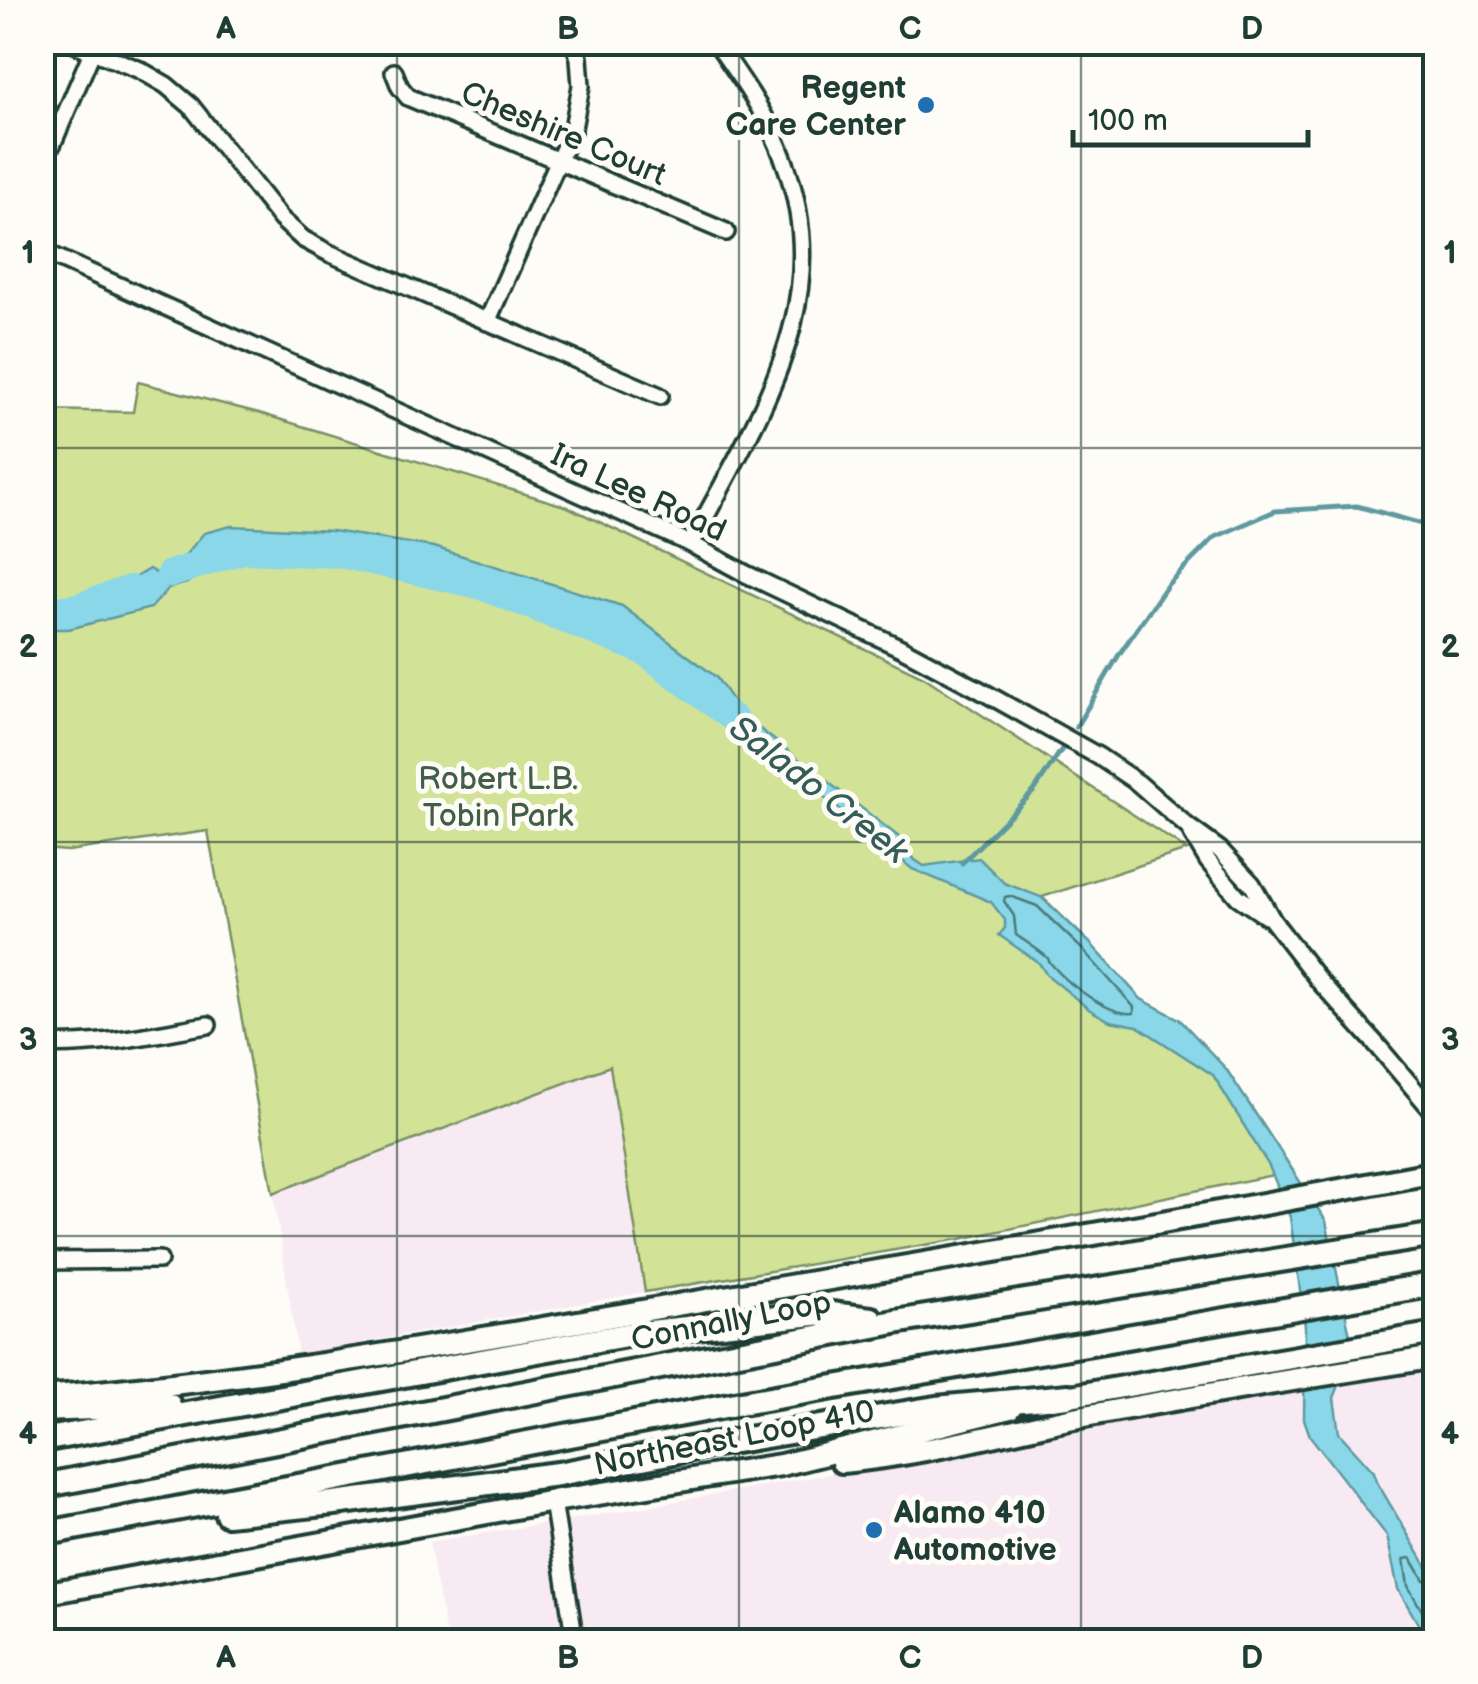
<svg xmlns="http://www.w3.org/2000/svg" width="1478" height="1684" font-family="'Balsamiq Sans',sans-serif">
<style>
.built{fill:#f8eaf2}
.green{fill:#d2e397;stroke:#789066;stroke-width:2.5}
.water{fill:#89d7e8;stroke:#5f99a0;stroke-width:2.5}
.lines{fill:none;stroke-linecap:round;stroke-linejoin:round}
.shore{stroke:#497b7c;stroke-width:2.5}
.stream{stroke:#5f99a0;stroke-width:5}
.river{stroke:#89d7e8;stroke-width:28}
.minor-casing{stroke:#1f3d34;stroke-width:22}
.major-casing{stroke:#1f3d34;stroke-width:28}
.highway-casing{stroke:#1f3d34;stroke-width:30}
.minor{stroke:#fdfcf7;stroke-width:15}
.major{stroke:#fdfcf7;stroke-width:20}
.highway{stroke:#fdfcf7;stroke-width:22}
.grid{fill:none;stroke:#1f3d34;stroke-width:2.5;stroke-opacity:0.55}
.poi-dot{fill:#1f6fb2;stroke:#fdfcf7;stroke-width:4}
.labels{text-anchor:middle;stroke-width:10;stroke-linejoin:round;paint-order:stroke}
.poi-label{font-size:32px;font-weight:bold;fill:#1f3d34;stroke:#fdfcf7;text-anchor:end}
.street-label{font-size:32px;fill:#1f3d34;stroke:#fdfcf7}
.park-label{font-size:32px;fill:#435e48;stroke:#fdfcf7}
.water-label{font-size:35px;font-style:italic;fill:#345c58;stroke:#fdfcf7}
.neatline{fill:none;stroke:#1f3d34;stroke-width:4}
.grid-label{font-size:32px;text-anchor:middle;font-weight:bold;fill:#1f3d34}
</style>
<rect width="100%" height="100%" fill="#fdfcf7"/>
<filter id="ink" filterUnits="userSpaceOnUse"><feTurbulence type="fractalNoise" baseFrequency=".01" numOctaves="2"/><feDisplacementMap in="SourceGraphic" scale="20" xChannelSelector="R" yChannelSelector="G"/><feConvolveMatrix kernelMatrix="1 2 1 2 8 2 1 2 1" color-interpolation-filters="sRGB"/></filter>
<g filter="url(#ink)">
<path class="built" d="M610,1066L645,1292L298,1354L273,1193Z
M1435,1367V1641H447L429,1542L587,1517Z"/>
<path class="green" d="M138,382L259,413L568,507L924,677L1187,850L1042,897L1089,942L1141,999L1179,1019L1226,1069L1293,1171L960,1239L645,1292L610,1066L273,1193L208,831L68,851L43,849V410L133,412Z"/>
<path class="water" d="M231,526L332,531L434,547L622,606L716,677L743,716L899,837L915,860L924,866L979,858L1004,883L1041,897L1089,942L1141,999L1179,1019L1226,1069L1326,1221L1353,1350L1334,1398L1339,1433L1374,1472L1378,1484L1431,1574L1435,1587V1641H1428L1398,1589L1387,1536L1310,1436L1304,1419L1305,1326L1290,1217L1269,1166L1213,1075L1137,1026L1110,1021L1090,1010L1046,974L1039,963L999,935L1005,928V920L991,902L912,869L852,818L733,731L681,670L662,655L593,619L531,598L486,595L393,560L357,554L238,543L213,551L200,573L187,583L169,588L151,608L69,629H43L42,604L84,608L149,569L158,574L166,563L182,559L204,533Z"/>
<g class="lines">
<path class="shore" d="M1010,896L1037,906L1082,949L1134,1007V1013C1110,1016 1069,985 1053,966C1043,955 1054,963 1043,954C1034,947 1025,941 1016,935L1014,916L1004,901L1005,897Z
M1436,1583L1424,1580L1411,1558L1404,1559L1408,1586L1436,1636"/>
<path class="stream" d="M1076,727L1120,653L1168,584L1215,537L1275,511L1357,506L1436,528
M962,863L1034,791L1062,749"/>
<path class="river" d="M170,574L243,550L341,554L479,585L644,651L734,719
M42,612L78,607L130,589"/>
<g class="minor-casing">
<path id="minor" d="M70,42L140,70L166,85L191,106L281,219L303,239L329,253L660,396
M394,72L400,87L408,97L726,232
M52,145L92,52
M42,251L691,544L746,574L901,648L978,689L1098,756L1138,783L1187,826L1220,850L1252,884L1273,921L1320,982L1377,1045L1436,1115
M487,322L573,128L581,86L579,58L574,42
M691,544C762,408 847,291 773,134C758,101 736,72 716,42
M1192,834L1208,861L1238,897L1266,916
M42,1044C97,1047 154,1034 208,1025
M42,1261L159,1260
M553,1501L575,1642"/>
</g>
<g class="major-casing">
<path id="major" d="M42,1397C256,1380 466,1341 677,1305C930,1262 1184,1220 1436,1172
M1053,1399L1436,1333
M842,1462C920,1455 997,1434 1074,1418C1194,1395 1315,1376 1436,1357
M42,1594L553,1501L781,1465L1010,1408"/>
</g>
<g class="highway-casing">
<path id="highway" d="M42,1410L169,1405
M42,1440L632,1334L823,1313L871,1319
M42,1486L895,1322L1436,1235
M227,1514L334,1503L558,1474L711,1445L936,1408L1068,1396
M42,1534L741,1403L1436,1284"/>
</g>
<use href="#minor" class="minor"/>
<use href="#major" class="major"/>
<use href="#highway" class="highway"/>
</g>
</g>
<path class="grid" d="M397,42V1642M739,42V1642M1081,42V1642M42,448H1436M42,842H1436M42,1236H1436"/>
<g class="poi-dot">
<circle cx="926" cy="105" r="10"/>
<circle cx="874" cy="1530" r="10"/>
</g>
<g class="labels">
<g class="poi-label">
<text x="906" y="98">Regent<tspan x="906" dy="37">Care Center</tspan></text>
<text x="894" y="1523" text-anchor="start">Alamo 410<tspan x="894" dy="37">Automotive</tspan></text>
</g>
<g class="street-label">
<text transform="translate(564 133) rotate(23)" y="11">Cheshire Court</text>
<text transform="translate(639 492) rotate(25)" y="11">Ira Lee Road</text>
<text transform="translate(731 1320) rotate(-11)" y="11">Connally Loop</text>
<text transform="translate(734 1437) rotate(-11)" y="11">Northeast Loop 410</text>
</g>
<g class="park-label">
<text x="498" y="789">Robert L.B.<tspan x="498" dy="37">Tobin Park</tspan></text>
</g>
<g class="water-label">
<text transform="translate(819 789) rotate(38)" y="12">Salado Creek</text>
</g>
</g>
<rect width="1478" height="1684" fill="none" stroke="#fdfcf7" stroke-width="110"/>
<path d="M1073 130v15h235v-15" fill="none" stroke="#1f3d34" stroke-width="5"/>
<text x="1088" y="130" font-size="30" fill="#1f3d34" stroke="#fdfcf7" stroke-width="8" paint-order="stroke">100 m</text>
<rect x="55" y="55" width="1368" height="1574" class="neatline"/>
<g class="grid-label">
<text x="226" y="39">A</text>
<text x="568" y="39">B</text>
<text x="910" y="39">C</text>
<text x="1252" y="39">D</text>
<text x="28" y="263">1</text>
<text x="1450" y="263">1</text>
<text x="28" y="657">2</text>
<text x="1450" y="657">2</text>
<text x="28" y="1050">3</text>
<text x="1450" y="1050">3</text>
<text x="28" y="1444">4</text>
<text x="1450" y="1444">4</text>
<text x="226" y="1668">A</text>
<text x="568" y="1668">B</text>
<text x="910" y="1668">C</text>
<text x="1252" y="1668">D</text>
</g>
</svg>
